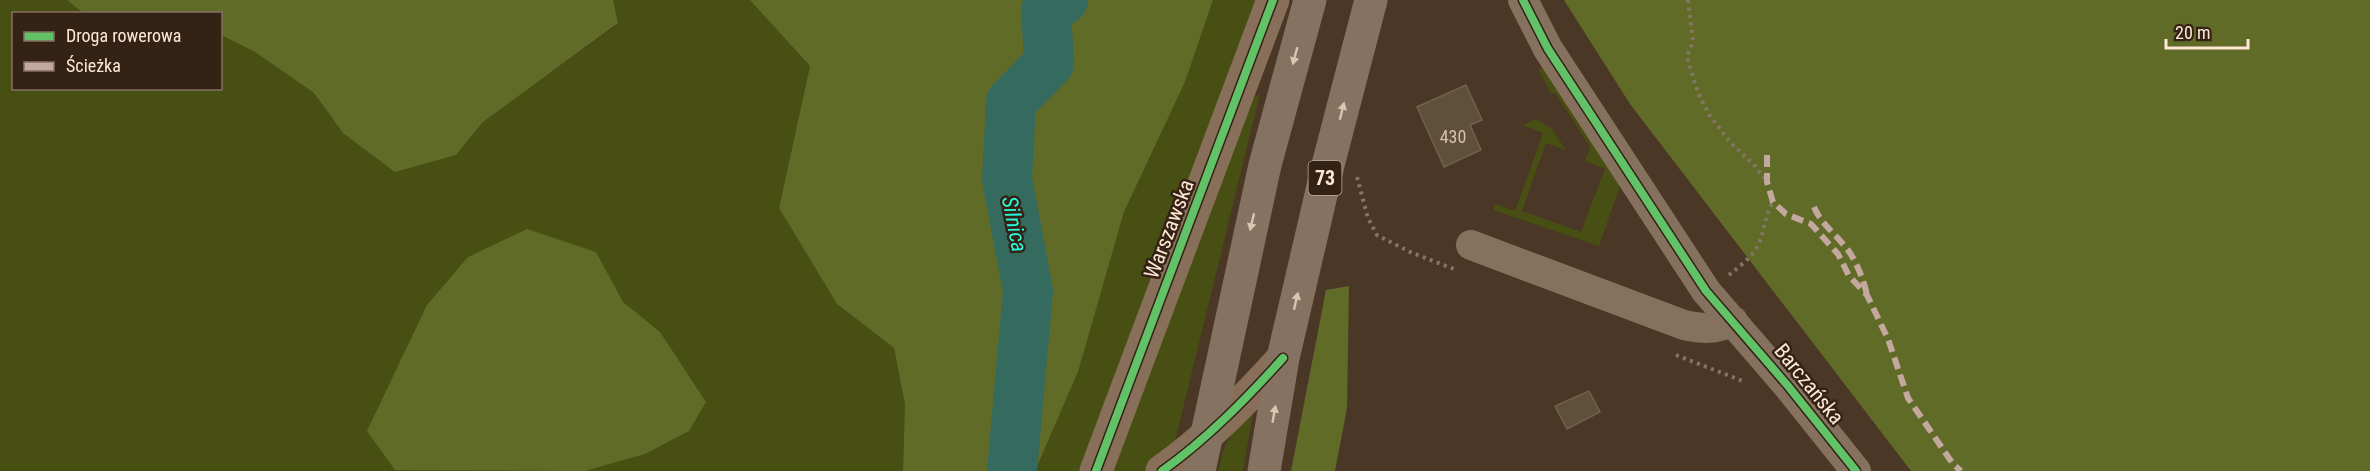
<svg xmlns="http://www.w3.org/2000/svg" width="2370" height="471" font-family="'Roboto Condensed',sans-serif">
<style>
.green{fill:#484f12}
.forest{fill:#616b28}
.lines{fill:none;stroke-linecap:round;stroke-linejoin:round}
.river{stroke:#356b5e;stroke-width:50}
.building{fill:#604f39;stroke:#706151;stroke-width:1.5}
.path{stroke:#867566;stroke-width:4;stroke-dasharray:3 4.5;stroke-linecap:butt}
.street{stroke:#86705e;stroke-width:30}
.secondary{stroke:#886f5a;stroke-width:33}
.primary{stroke:#867261;stroke-width:33}
.quiet{stroke:#c3a89e;stroke-width:6;stroke-dasharray:12 6;stroke-linecap:butt}
.cycleway-casing{stroke:#342215;stroke-width:11}
.cycleway{stroke:#61c268;stroke-width:8}
.oneway{fill:#dbc4b2}
.labels{text-anchor:middle;stroke-width:5;stroke-linejoin:round;paint-order:stroke}
.number-label{font-size:18px;fill:#d7c1ae}
.shield{fill:#342215;stroke:#c2ac9b;stroke-width:1.5}
.shield-label{font-size:20px;font-weight:bold;fill:#ffe7d5}
.street-label{font-size:21px;fill:#ffe7d5;stroke:#342215}
.water-label{font-size:22px;font-style:italic;fill:#27fbdd;stroke:#342215}
</style>
<rect width="100%" height="100%" fill="#4b3725"/>
<path class="green" d="M0,0H67L83,13L14,14V88H220L221,35L255,52L314,93L343,133L456,155L483,122L618,24L613,0H750L810,66L779,208L837,304L894,348L905,404L903,471H0Z
M1213,0H1260L1081,471H1035L1078,372L1124,212L1185,82Z
M1544,66L1621,183L1599,246L1493,210L1495,204L1515,211L1543,133L1523,125L1536,119L1551,128L1566,150L1546,143L1522,211L1581,232L1605,169L1585,161L1590,147L1556,94L1550,92L1539,70Z
M1260,94L1174,445L1144,471H1112L1253,98Z
M1253,412L1243,471H1218C1225,441 1230,432 1253,412Z"/>
<path class="forest" d="M67,0H613L618,23L483,122L456,155L395,172L343,133L314,93L255,52L221,35L220,14L83,13Z
M750,0H1213L1185,82L1124,212L1078,372L1035,471H903L905,404L894,348L837,304L779,208L810,66Z
M1564,0H2370V471H1911L1630,104Z
M527,229L596,252L623,302L660,332L706,402L689,431L645,454L585,471L395,470L367,431L427,305L468,257Z
M1349,286L1347,408L1335,471H1291L1326,290Z"/>
<g class="lines">
<path class="river" d="M1012,471L1028,291L1007,179L1011,102L1049,63L1046,10L1063,0"/>
</g>
<path class="building" d="M1466,85L1482,120L1470,125L1481,150L1444,167L1417,107Z
M1589,391L1600,412L1567,429L1555,406Z"/>
<g class="lines">
<path class="path" d="M1688,0L1693,41L1687,57L1698,93L1710,116L1730,142L1755,166L1767,182
M1357,177L1368,218L1377,235L1410,252L1454,269
M1729,275C1740,266 1753,257 1759,243C1765,229 1764,218 1773,202
M1676,355L1745,382"/>
<path class="street" d="M1523,0L1548,49L1706,291L1788,386L1856,471
M1471,245L1684,325C1703,329 1715,330 1733,321"/>
<path class="secondary" d="M1096,471L1273,0
M1162,471C1207,439 1246,399 1283,358"/>
<path class="primary" d="M1199,471L1265,165L1310,0
M1264,471L1283,358L1328,165L1371,0"/>
<path class="quiet" d="M1767,155V182L1773,202L1786,214L1811,224L1838,254L1849,276L1867,295L1888,339L1908,398L1953,464L1961,471
M1814,207C1821,223 1832,231 1843,244C1854,255 1864,280 1867,295"/>
<g class="cycleway-casing">
<path id="cycleway" d="M1523,0L1548,49L1706,291L1788,386L1856,471
M1096,471L1273,0
M1162,471C1207,439 1246,399 1283,358"/>
</g>
<use href="#cycleway" class="cycleway"/>
</g>
<defs><path id="oneway-solid" d="M-6-.8H1V-3.2L6.5 0L1 3.2V.8H-6Z" transform="scale(1.5)"/></defs>
<g class="oneway">
<use href="#oneway-solid" transform="translate(1295 56) rotate(105)"/>
<use href="#oneway-solid" transform="translate(1342 111) rotate(-76)"/>
<use href="#oneway-solid" transform="translate(1252 222) rotate(103)"/>
<use href="#oneway-solid" transform="translate(1296 301) rotate(-77)"/>
<use href="#oneway-solid" transform="translate(1274 414) rotate(-80)"/>
</g>
<g class="labels">
<g class="number-label">
<text x="1453" y="143">430</text>
</g>
<rect class="shield" x="1308.5" y="161" width="33" height="34" rx="4.5"/>
<g class="shield-label">
<text x="1325" y="185">73</text>
</g>
<g class="street-label">
<text transform="translate(1169 229) rotate(-69)" y="7">Warszawska</text>
<text transform="translate(1809 384) rotate(51)" y="7">Barczańska</text>
</g>
<g class="water-label">
<text transform="translate(1015 224) rotate(79)" y="8">Silnica</text>
</g>
</g>
<rect x="12" y="12" width="210" height="78" fill="#342215" stroke="#857162" stroke-width="1.5"/>
<rect x="24" y="32" width="30" height="9" fill="#61c268" stroke="#857162" stroke-width="1.5"/>
<text x="66" y="42" font-size="18" fill="#ffe7d5">Droga rowerowa</text>
<rect x="24" y="62" width="30" height="9" fill="#c3a89e" stroke="#857162" stroke-width="1.5"/>
<text x="66" y="72" font-size="18" fill="#ffe7d5">Ścieżka</text>
<path d="M2166 39v9h82v-9" fill="none" stroke="#ffe7d5" stroke-width="3"/>
<text x="2175" y="39" font-size="18" fill="#ffe7d5" stroke="#342215" stroke-width="4.5" paint-order="stroke">20 m</text>
</svg>
